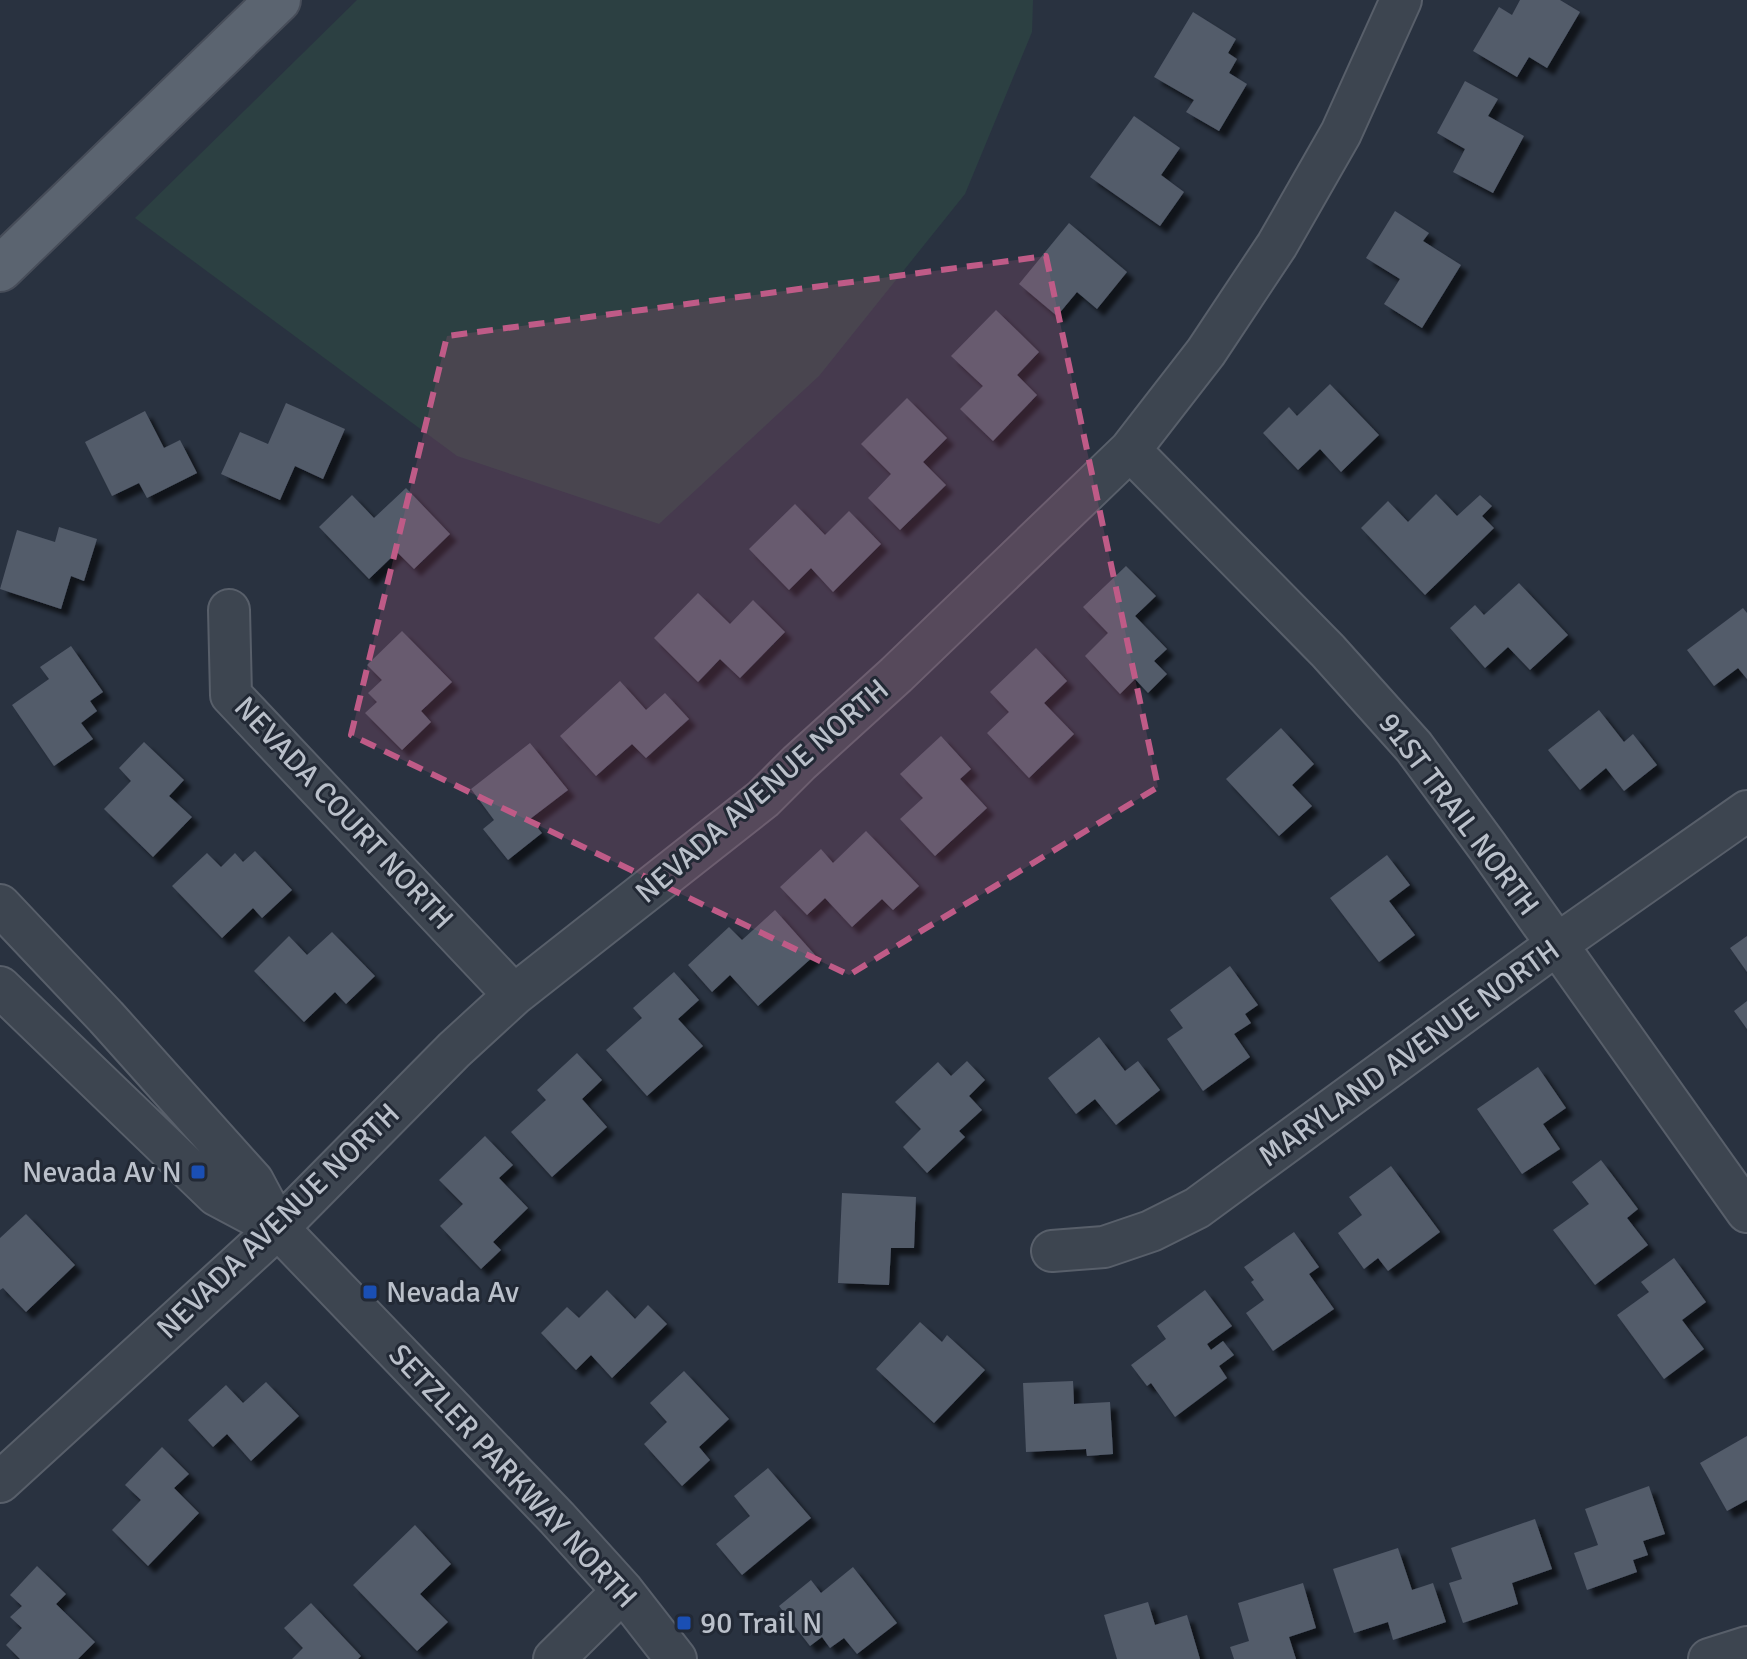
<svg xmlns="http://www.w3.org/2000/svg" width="1747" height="1659" font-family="Signika,sans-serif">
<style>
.green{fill:#2c4042}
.building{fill:#535b6a;filter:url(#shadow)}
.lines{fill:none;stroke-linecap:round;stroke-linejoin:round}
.minor-casing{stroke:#585f6a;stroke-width:44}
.major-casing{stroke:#474d59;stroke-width:48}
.minor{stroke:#3d4550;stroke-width:40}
.major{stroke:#5b6470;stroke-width:44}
.marked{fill:#bf5b87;fill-opacity:0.2;stroke:#bf5b87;stroke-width:6;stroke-dasharray:16 10;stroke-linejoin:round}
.transit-dot{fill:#1a4fb4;stroke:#222935;stroke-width:3}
.labels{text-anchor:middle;stroke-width:6;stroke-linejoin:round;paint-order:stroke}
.street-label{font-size:30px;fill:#bac0ca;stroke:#222935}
.poi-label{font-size:30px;fill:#bac0ca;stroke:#222935;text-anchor:start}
</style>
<defs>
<filter id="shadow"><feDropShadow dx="7" dy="7" stdDeviation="2" flood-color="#0009"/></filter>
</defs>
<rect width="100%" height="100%" fill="#293240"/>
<path class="green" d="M357,0H1033L1032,32L965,194L819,376L659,524L457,456L135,218Z"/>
<path class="building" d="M1520,0H1560L1580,12L1547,68L1529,57L1517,77L1473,51L1499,7L1512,15Z
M1193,12L1236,39L1228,53L1237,59L1229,73L1247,84L1219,131L1186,112L1194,100L1154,77Z
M1465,81L1498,99L1488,116L1524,136L1493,193L1453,172L1465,149L1437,133Z
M1134,116L1180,148L1161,175L1184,192L1160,226L1090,177Z
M1395,211L1429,233L1423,241L1461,265L1422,328L1384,304L1400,279L1366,258Z
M1069,223L1127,272L1097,309L1077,292L1057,316L1019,284Z
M996,310L1039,352L1017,375L1037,395L993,441L960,409L983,386L951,356Z
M1330,384L1379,435L1341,472L1320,449L1298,470L1263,433L1289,407L1297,416Z
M907,398L947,438L923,462L946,485L900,530L868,498L891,474L861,444Z
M286,403L345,429L323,479L295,466L280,500L221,474L240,432L268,444Z
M145,411L164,448L180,440L197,473L147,498L139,483L112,496L85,442Z
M406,488L450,534L414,569L397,552L369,579L319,527L352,495L374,518Z
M1436,494L1457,516L1480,495L1492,506L1482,516L1494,528L1425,595L1361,528L1388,501L1408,522Z
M795,504L825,535L849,511L881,544L833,592L811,568L789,590L749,549Z
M59,527L97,539L84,581L71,576L61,609L0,589L17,530L55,542Z
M1126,566L1156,596L1135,616L1167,649L1154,661L1167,674L1148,693L1135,679L1120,694L1085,656L1108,633L1083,607Z
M1519,583L1568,635L1530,670L1508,647L1485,668L1450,628L1475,605L1484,615Z
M698,593L730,624L753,600L785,632L740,678L720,659L698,682L654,638Z
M1743,608L1747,613V679L1738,668L1714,686L1687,650Z
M402,631L452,682L421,711L431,722L402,750L365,713L377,702L368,693L382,680L367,665Z
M71,646L103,692L90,701L97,711L81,723L93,739L54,766L12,705L49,679L40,667Z
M1036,648L1067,681L1044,703L1074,734L1029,778L987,733L1009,712L990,692Z
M620,681L646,710L665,693L689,719L646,758L632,744L596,776L560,736Z
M1599,710L1624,742L1633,734L1657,765L1624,791L1606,768L1580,790L1548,750Z
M1281,728L1314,764L1292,785L1312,806L1279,836L1226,779Z
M941,736L971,769L960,779L987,808L935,856L900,819L923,798L900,774Z
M144,742L184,780L169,796L192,817L153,857L104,809L131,781L119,768Z
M530,743L568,790L530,819L542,833L508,860L483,829L494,820L471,789Z
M866,831L919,886L893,910L882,899L852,927L825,898L807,915L780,887L821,849L833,863Z
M255,851L292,890L262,918L253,908L222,938L172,886L207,853L221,867L235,853L243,862Z
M1387,855L1410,885L1389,901L1415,935L1379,962L1330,898Z
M775,910L815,955L758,1006L730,975L712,992L688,965L729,927L742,940Z
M332,932L375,976L346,1004L335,992L304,1022L254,971L289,936L307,955Z
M1747,936V972L1730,948Z
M1230,966L1258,1005L1245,1014L1251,1023L1234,1034L1250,1057L1203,1091L1167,1039L1183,1028L1170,1010Z
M674,972L699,1000L678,1019L703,1046L647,1096L606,1050L642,1018L633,1008Z
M1747,1001V1029L1734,1011Z
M1099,1037L1125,1071L1138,1061L1160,1090L1116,1125L1095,1099L1076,1114L1048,1078Z
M577,1053L602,1080L582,1099L607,1127L552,1177L511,1132L546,1100L537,1090Z
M967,1061L985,1080L969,1096L982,1110L959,1131L965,1137L927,1173L903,1147L921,1129L895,1102L938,1062L951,1076Z
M1538,1067L1566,1108L1543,1124L1560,1149L1522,1174L1477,1109Z
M485,1136L513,1165L499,1178L528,1208L493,1242L501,1250L481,1269L440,1226L463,1204L439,1180Z
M1601,1160L1638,1209L1627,1218L1648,1245L1595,1285L1553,1230L1589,1204L1572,1182Z
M1391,1166L1440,1232L1388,1271L1378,1258L1364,1269L1338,1233L1362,1215L1349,1197Z
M842,1193L916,1197L914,1248H891L889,1285L838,1283Z
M26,1214L75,1265L26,1312L3,1288L0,1290V1238Z
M1294,1232L1319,1267L1309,1274L1334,1309L1273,1351L1246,1313L1264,1300L1251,1282L1254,1280L1244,1267Z
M1674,1258L1706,1302L1682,1320L1704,1349L1664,1379L1617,1315L1649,1292L1641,1282Z
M607,1290L635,1319L648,1305L667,1324L612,1378L591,1355L576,1370L541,1333L567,1307L579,1318Z
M1205,1290L1232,1326L1207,1344L1211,1350L1223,1341L1234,1355L1219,1366L1227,1378L1175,1417L1151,1383L1147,1386L1131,1365L1166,1339L1157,1326Z
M920,1322L942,1342L947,1335L985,1370L934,1423L876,1369Z
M684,1371L729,1419L699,1447L710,1460L682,1486L644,1444L667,1422L650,1403Z
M1073,1381L1074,1404L1110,1402L1113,1454L1087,1456L1086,1449L1026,1452L1023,1383Z
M266,1382L299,1416L251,1461L227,1434L213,1447L188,1420L226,1385L243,1403Z
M1747,1436V1500L1727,1511L1700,1463Z
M162,1447L189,1474L174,1488L199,1513L148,1566L112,1530L141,1500L125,1485Z
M768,1468L811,1518L742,1575L716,1544L750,1516L734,1496Z
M1649,1486L1665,1534L1643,1541L1648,1555L1633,1560L1637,1572L1587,1590L1574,1553L1598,1545L1585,1509Z
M1535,1519L1552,1569L1512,1583L1518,1604L1463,1623L1449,1583L1462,1579L1451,1548Z
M415,1525L451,1564L420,1594L448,1622L417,1651L353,1585Z
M1398,1548L1412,1590L1433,1583L1446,1622L1393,1640L1388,1622L1354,1633L1333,1569Z
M37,1566L66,1594L56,1604L95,1642L78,1659H20L6,1645L22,1628L10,1617L22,1606L10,1595Z
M853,1567L897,1623L857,1654L844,1638L830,1648L822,1637L810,1646L779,1606L811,1580L821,1593Z
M1303,1583L1316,1628L1289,1637L1296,1659H1234L1230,1647L1249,1641L1238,1603Z
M1148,1602L1155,1625L1187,1615L1200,1659H1117L1104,1615Z
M311,1603L361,1656L358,1659H292L303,1648L284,1628Z"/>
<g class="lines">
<g class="minor-casing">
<path id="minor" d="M1130,450L1328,651L1414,747L1487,846L1747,1212
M229,610L231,695L514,995
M0,905L106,1017L253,1181L278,1228L557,1518L623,1591L676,1659
M0,987L216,1195L278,1228
M1052,1251L1104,1247L1151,1231L1197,1208L1556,945L1747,811
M0,1482L278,1228L454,1050L514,995L763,799L799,763L896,675L1130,450L1206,352L1277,245L1341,133L1401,0
M554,1659L623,1591
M1709,1659L1747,1647"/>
</g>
<g class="major-casing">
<path id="major" d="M0,269L278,0"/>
</g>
<use href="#minor" class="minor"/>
<use href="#major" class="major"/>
</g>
<path class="marked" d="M1046,256L1158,787L849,975L351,735L447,336Z"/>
<g class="transit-dot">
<rect x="190" y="1164" width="16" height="16" rx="4"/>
<rect x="362" y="1284" width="16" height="16" rx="4"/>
<rect x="676" y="1615" width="16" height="16" rx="4"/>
</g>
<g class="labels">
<g class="street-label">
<text transform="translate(762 791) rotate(-41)" y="10">NEVADA AVENUE NORTH</text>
<text transform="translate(344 813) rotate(47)" y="10">NEVADA COURT NORTH</text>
<text transform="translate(1459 814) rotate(53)" y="10">91ST TRAIL NORTH</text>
<text transform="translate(1409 1053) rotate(-36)" y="10">MARYLAND AVENUE NORTH</text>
<text transform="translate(278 1221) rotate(-44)" y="10">NEVADA AVENUE NORTH</text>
<text transform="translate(513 1476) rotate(47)" y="10">SETZLER PARKWAY NORTH</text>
</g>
<g class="poi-label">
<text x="182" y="1182" text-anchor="end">Nevada Av N</text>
<text x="386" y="1302">Nevada Av</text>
<text x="700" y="1633">90 Trail N</text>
</g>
</g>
</svg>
